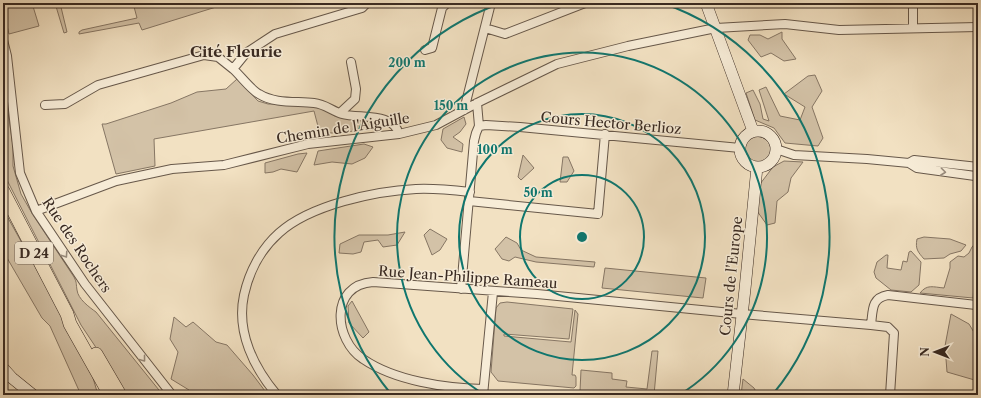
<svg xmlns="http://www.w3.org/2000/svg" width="981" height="398" font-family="'Libre Caslon Text',serif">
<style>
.green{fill:#d3c2a7;stroke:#867664}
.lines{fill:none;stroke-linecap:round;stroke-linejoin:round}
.street-casing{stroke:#67584a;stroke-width:10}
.secondary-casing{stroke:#392a22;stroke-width:12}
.primary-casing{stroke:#392a22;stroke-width:14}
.street{stroke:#f7ecd7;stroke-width:8}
.secondary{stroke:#f7ecd7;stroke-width:11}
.primary{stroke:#f2e1c2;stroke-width:13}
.oneway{stroke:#988b7c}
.ring{fill:none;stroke:#0f766e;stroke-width:2}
.labels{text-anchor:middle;stroke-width:3;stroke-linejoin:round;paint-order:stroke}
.shield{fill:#f7ecd7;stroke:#726458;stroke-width:1}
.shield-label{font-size:13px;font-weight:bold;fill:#392a22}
.street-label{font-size:14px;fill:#392a22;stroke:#f7ecd7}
.neighbourhood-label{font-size:15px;font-weight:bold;fill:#392a22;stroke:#f7ecd7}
.centre{fill:#0f766e;stroke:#f7ecd7;stroke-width:2}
.ring-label{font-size:12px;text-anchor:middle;font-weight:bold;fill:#0f766e;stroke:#f7ecd7;stroke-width:3;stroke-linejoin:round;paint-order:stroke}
</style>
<rect width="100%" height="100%" fill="#f2e1c2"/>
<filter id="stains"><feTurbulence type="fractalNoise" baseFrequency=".005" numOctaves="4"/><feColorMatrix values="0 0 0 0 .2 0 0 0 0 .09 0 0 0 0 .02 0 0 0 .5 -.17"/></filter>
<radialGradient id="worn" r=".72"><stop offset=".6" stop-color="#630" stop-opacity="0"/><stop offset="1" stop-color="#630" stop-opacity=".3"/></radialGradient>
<path class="green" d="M3,3H32L39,26L9,34L3,9Z
M55,3H60L67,32L64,33Z
M133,3H229L142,30L139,23L79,34V32L82,30L137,18Z
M782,32V39L796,59L784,61L771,53L761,57L748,40L750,35H760L768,39Z
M815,75L822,91L812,107L823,138L818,146L785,143L774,128L755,120L746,93L753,90L760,104L763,119L769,121L759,90L766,87L780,116L800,120L805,107L784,94L808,76Z
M3,78L13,146V166L21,194L33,215L74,277C77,283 76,284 77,290C78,299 89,307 96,312L163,395H124L99,352L81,325L8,182L3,170Z
M237,79L258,101L268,104L318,106L335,116L383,124L387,126L377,129L320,134L314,111L154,139L155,166L116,174L102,124H106L171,103L197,92L226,89Z
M464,117L466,124L460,132L453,137L463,144L462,152L447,148L441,140L443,129Z
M743 150a14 14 0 1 1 28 0a14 14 0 1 1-28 0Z
M364,144L373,147L365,158L352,164L332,162L314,165L318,151Z
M307,153L297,172L281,169L273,172L265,173V163L298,154Z
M523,155L534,168L521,180L518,177Z
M563,157H568L574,171L567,182H560Z
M784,161L803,162L791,178L788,192L777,201L775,223L767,225L757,211L760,184L773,167Z
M3,209L75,338L91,371L98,395H81L50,326L42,318L3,251Z
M430,229L447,239L440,250L432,255L424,235Z
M405,232L397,245L383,247L378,240L364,242L361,252L353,254L339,253L340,244L359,235H388Z
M506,237L517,243L521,250L536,257L595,262L594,267L536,262L515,257L509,261L502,259L495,249Z
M924,237L950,239L966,245L961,251L950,254L944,258L924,259C918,252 915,249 917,239Z
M978,240L973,298L920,293C927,284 933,287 944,288L950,268V262L958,256L964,257L969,253L972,247Z
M911,251L921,262L919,285L911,292L891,290L876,278L874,272L877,262L886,255H888L887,268L901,270L903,261L907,262L909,252Z
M605,268L706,278L703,298L602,288Z
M352,301L369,332L363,338L349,323L348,306Z
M507,302L573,309L569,339L504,334V336L571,342L575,310L578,314L572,375H575L576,377V386L574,388L498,381L491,372L496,308L500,303Z
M951,314L969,324L978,339V381L947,372L945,346Z
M174,317L186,327L193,322L216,342L227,345L253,375L268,395H192L189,390L171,379L178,352L170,339Z
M652,351H658L654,395H633L580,391L581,370L612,373V379L627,381L626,387L647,389Z
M743,379L754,388L758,395H741Z"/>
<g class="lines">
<g class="street-casing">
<path id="street" d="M913,3V28
M485,28L505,34L585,3
M3,40L7,56L20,173L36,211L85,284L172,395
M425,50L432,48L442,8L447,3
M233,69C240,75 251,90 259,94C275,104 296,101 314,103C325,104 332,111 342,114C360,119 393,112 399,134
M477,103L479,126
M45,105L65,104L98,85L204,55L218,57L233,69L246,53L275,34L362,8L367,3
M464,110L491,3
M340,113L355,99L356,89L351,62
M479,126L486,125L520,127L740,148
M776,149L794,155L867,159L909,163L917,168L975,176L978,175
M909,163L914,160L978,167
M469,201L598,214L605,134
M36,211L116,181L172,169L224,165L308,144L399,134L436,125L477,103L557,64L628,46L706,30L716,28L785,24L839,30L978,27
M461,289L474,141L476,133L479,126
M871,325C873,310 871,298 888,295L976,305L978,304
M483,389C445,388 395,381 363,359C334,340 329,285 373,282L537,294L742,314L871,325L888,327L894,333L890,395
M277,395C254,368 236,332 244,295C249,272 261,249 279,233C310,205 375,191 416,189C434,188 452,190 470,192
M483,395L493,292"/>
</g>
<g class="secondary-casing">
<path id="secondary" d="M706,3L753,131
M740 149a18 18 0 1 1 36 0a18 18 0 1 1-36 0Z
M3,368L12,378L33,395
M733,395L745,289L757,167"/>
</g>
<g class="primary-casing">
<path id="primary" d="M3,191L67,314L70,324L110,395
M96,354L120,395"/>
</g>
<use href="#street" class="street"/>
<use href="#secondary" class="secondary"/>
<use href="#primary" class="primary"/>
</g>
<defs><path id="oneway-chevron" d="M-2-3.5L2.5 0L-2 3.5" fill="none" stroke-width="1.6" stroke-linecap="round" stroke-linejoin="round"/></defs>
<g class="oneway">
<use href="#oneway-chevron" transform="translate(943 172) rotate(7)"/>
<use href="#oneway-chevron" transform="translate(65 255) rotate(56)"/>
<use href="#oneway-chevron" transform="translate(143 359) rotate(52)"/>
</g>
<g class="ring">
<circle cx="582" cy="237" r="62"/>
<circle cx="582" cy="237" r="123"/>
<path d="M485 395A185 185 0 1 1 679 395"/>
<path d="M391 394A247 247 0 0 1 502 3M662 3A247 247 0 0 1 773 394"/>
</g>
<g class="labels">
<rect class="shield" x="15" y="242" width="38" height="22" rx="3"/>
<g class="shield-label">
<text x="34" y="258">D 24</text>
</g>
<g class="street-label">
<text transform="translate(611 123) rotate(5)" y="5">Cours Hector Berlioz</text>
<text transform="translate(343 128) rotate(-9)" y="5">Chemin de l'Aiguille</text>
<text transform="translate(77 245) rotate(56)" y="5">Rue des Rochers</text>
<text transform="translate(731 276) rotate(-84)" y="5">Cours de l'Europe</text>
<text transform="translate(468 277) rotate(4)" y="5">Rue Jean-Philippe Rameau</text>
</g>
<g class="neighbourhood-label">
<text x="236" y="57">Cité Fleurie</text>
</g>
</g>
<circle cx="582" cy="237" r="6" class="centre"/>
<g class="ring-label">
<text x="407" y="67">200 m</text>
<text x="451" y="110">150 m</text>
<text x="495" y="154">100 m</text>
<text x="538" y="197">50 m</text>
</g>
<rect width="981" height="398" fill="none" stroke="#f2e1c2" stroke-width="16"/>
<rect x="4" y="4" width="973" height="390" fill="none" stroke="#392a22" stroke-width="2"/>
<rect x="8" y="8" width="965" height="382" fill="none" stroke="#392a22"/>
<g transform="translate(935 352) rotate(270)" stroke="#f7ecd7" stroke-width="3" paint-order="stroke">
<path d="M0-3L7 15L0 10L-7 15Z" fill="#392a22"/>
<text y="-6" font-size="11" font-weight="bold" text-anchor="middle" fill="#392a22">N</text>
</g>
<rect width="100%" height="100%" filter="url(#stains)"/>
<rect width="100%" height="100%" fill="url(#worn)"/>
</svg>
